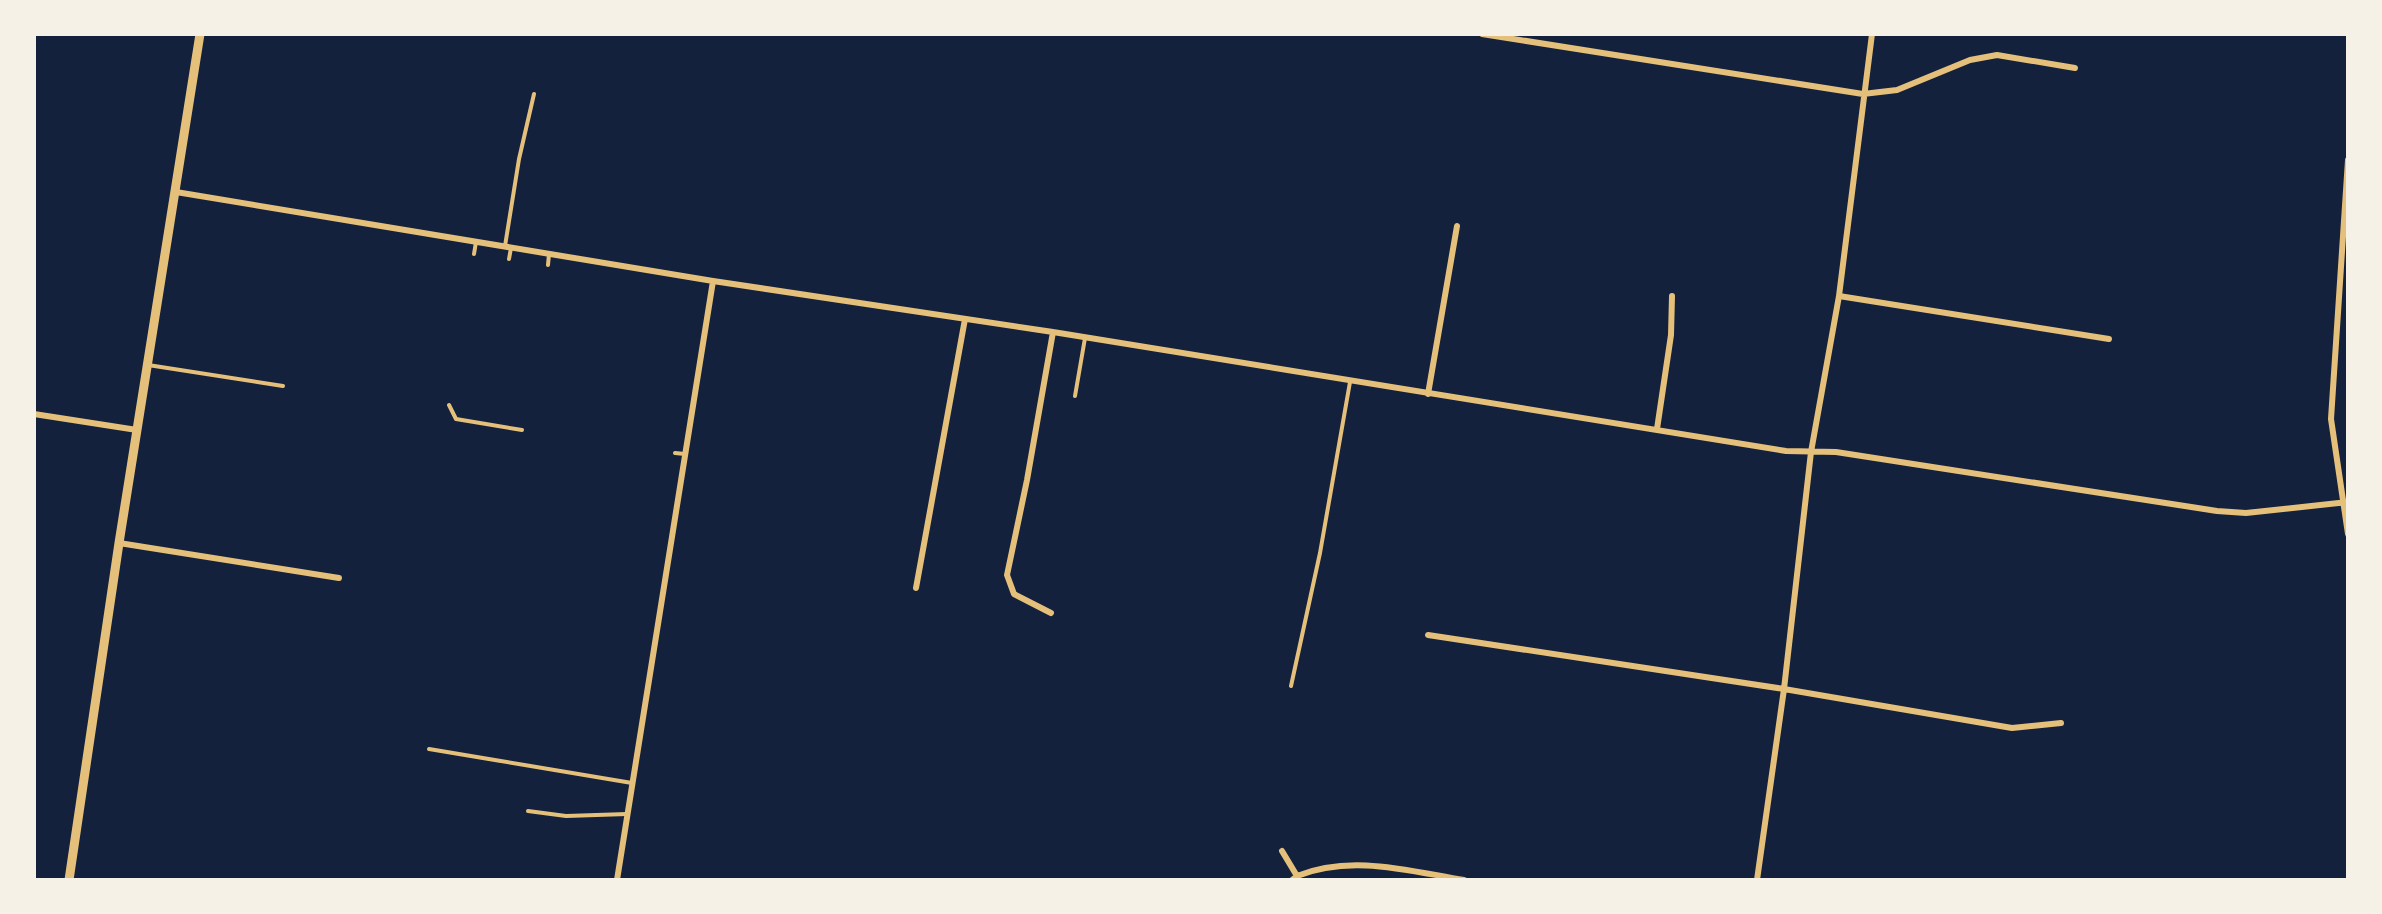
<svg xmlns="http://www.w3.org/2000/svg" width="2382" height="914" font-family="Literata,serif">
<style>
.lines{fill:none;stroke-linecap:round;stroke-linejoin:round}
.service{stroke:#e5c07b;stroke-width:4}
.minor{stroke:#e5c07b;stroke-width:6}
.tertiary{stroke:#e5c07b;stroke-width:9}
</style>
<rect width="100%" height="100%" fill="#14213d"/>
<g class="lines">
<path class="service" d="M505,246L519,159L534,94
M474,254L476,242
M509,259L511,248
M548,265L549,254
M148,365L283,386
M1075,396L1085,338
M449,405L456,419L522,430
M675,453L685,454
M1291,686L1320,553L1350,382
M429,749L632,783
M528,811L566,816L627,814"/>
<path class="minor" d="M1482,34L1863,94L1897,90L1970,60L1997,55L2075,68
M2348,160L2331,419L2348,534
M176,192L713,281L1053,332L1786,451L1836,452L2217,511L2246,513L2348,502
M1839,296L2109,339
M1428,394L1457,226
M34,414L137,430
M1657,429L1671,335L1672,296
M119,543L339,578
M916,588L965,319
M1051,613L1014,594L1007,575L1027,480L1053,332
M1428,635L1784,689L2012,728L2061,723
M1282,851L1297,876L1292,880
M1297,876C1351,854 1409,871 1464,880
M617,880L713,281
M1757,880L1784,689L1811,452L1839,296L1872,34"/>
<path class="tertiary" d="M69,880L119,543L200,34"/>
</g>
<rect width="2382" height="914" fill="none" stroke="#f6f1e7" stroke-width="72"/>
</svg>
